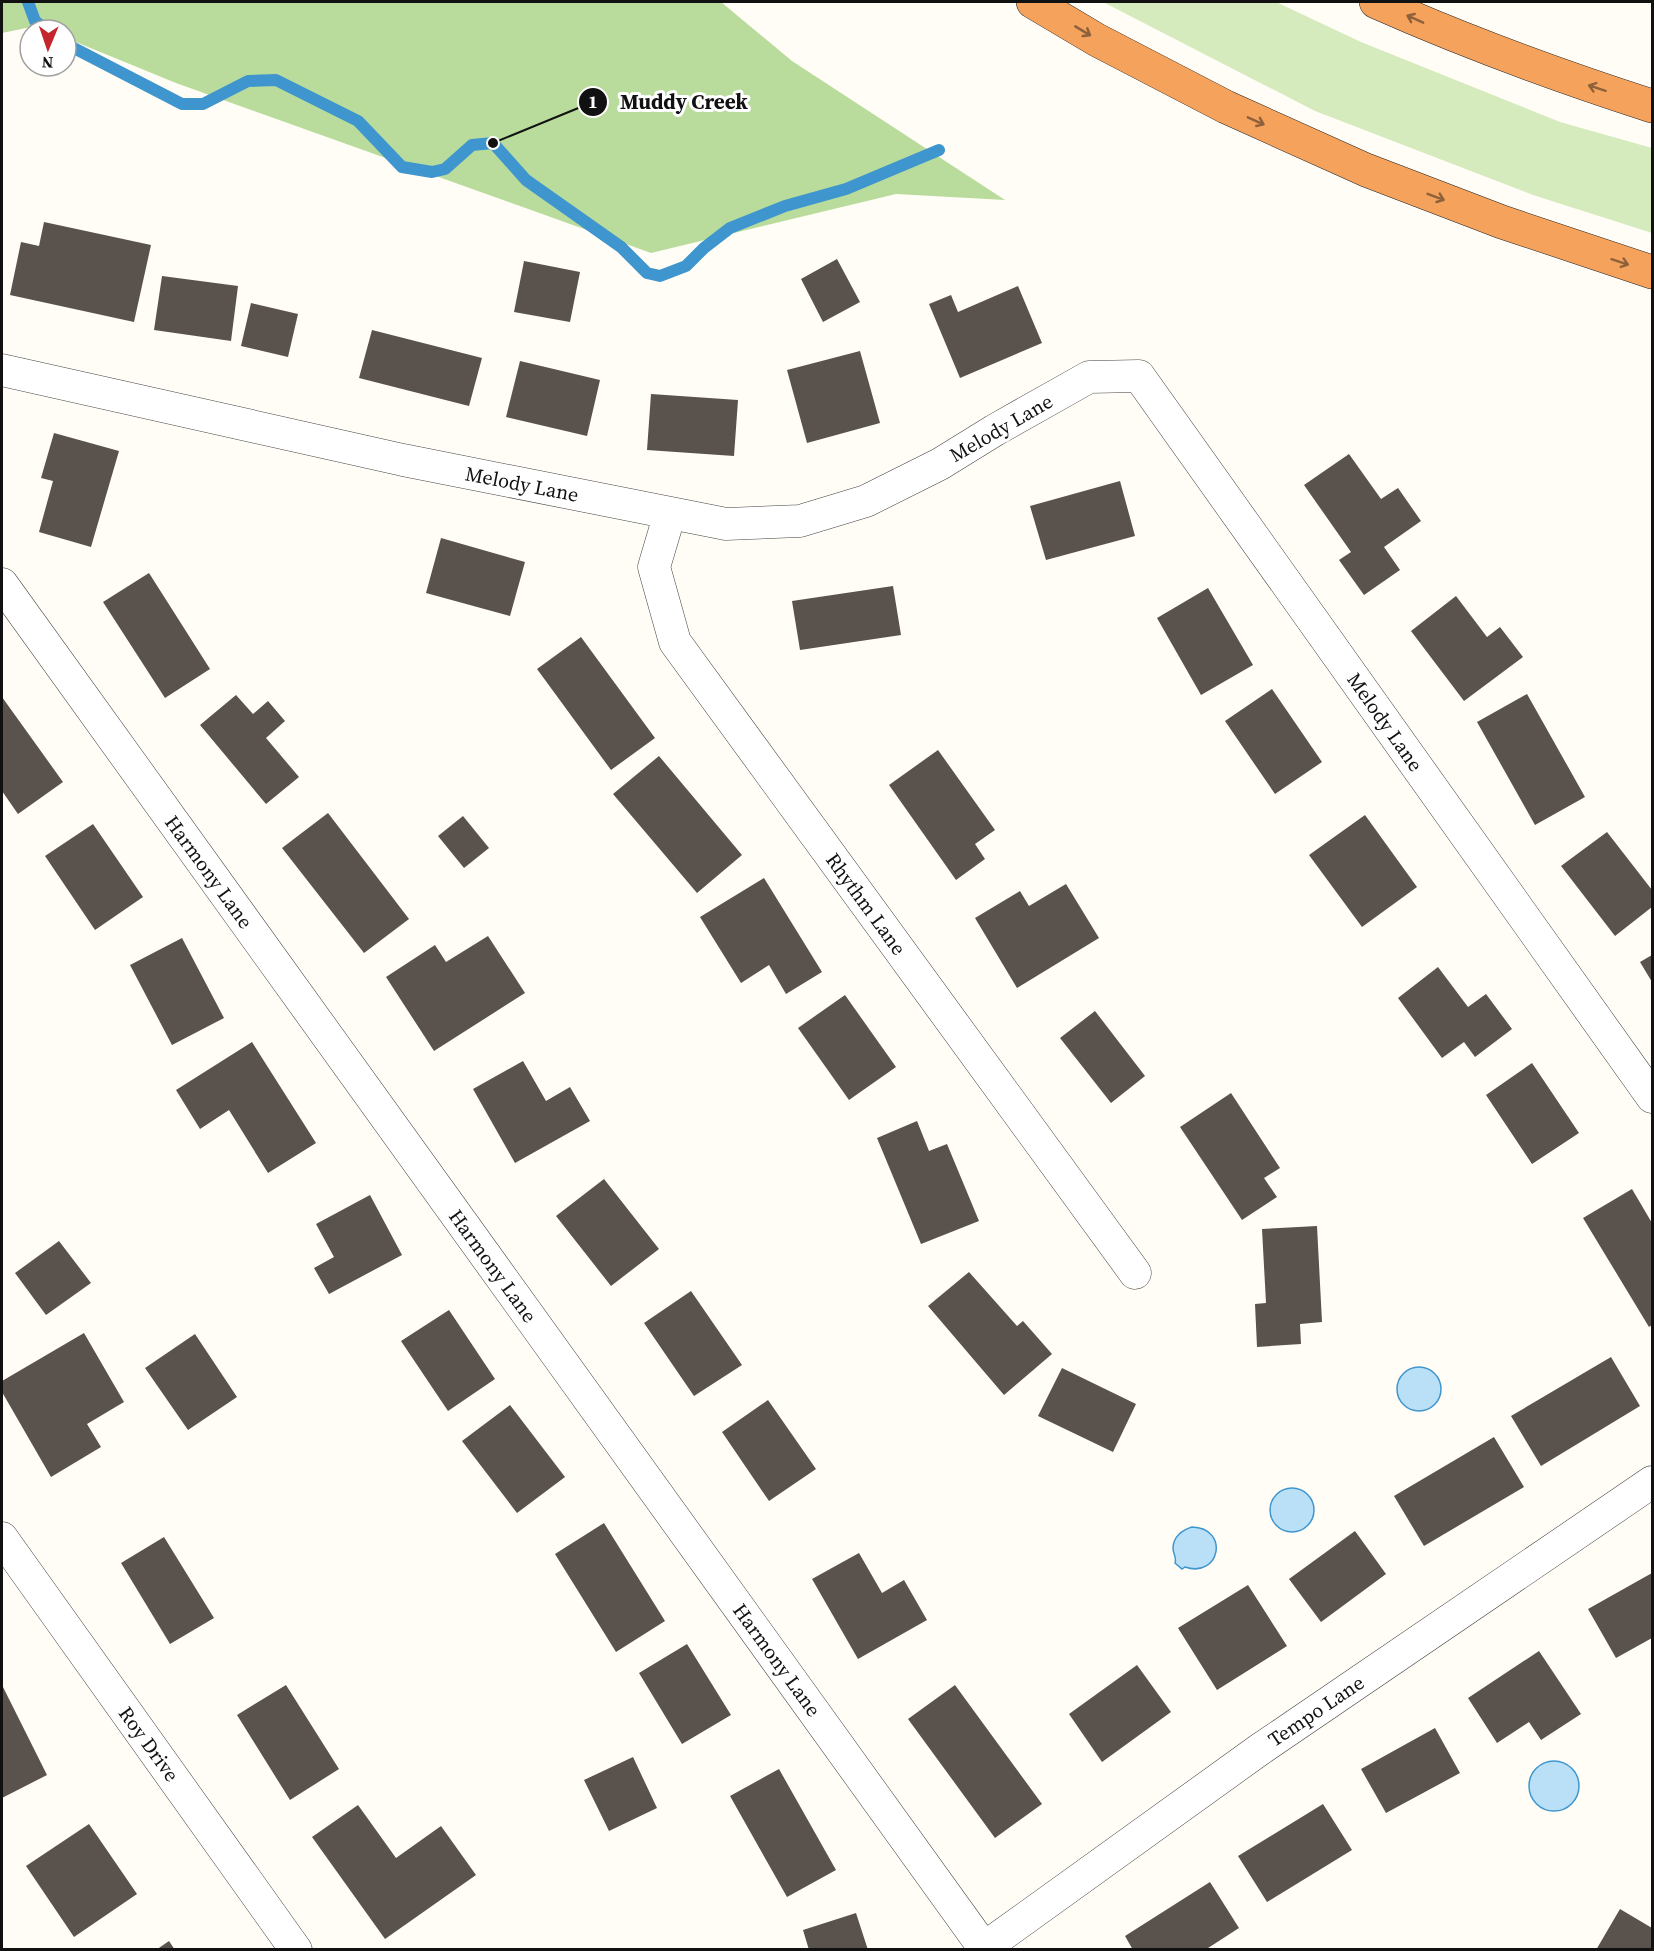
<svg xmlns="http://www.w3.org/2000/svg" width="1654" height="1951" font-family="'Source Serif 4',serif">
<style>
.green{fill:#d5ebbd}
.forest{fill:#b9dc9c}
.water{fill:#b9e0f7;stroke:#3f96cf;stroke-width:1.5}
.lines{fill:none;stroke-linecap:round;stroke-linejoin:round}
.stream{stroke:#3f96cf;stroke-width:12}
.building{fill:#5a524d}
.street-casing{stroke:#444;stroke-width:33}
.highway-casing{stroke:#222;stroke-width:34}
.street{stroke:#fff;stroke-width:32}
.highway{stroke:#f5a25d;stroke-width:33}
.oneway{stroke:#8e613b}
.labels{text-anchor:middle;stroke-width:6;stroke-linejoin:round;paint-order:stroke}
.street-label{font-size:20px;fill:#111;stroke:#fff}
.leader{fill:none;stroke:#111;stroke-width:2}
.callout-dot{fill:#111;stroke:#fff;stroke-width:2}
.mark-label{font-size:18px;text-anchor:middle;font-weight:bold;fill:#fff}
.callout-label{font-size:21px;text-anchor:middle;font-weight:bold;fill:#111;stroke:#fff;stroke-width:6;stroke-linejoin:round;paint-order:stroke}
</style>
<rect width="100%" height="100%" fill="#fffdf5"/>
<path class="green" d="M1103,2H1276L1361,42L1560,122L1652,148V233L1533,195L1315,111Z"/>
<path class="forest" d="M2,2H721L792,61L1005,200L896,194L651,253L176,83L66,38V30H46L36,26L2,33Z"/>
<path class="water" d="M1397 1389a22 22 0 1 1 44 0a22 22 0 1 1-44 0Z
M1270 1510a22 22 0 1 1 44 0a22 22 0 1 1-44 0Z
M1192,1527C1230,1528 1220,1579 1185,1567L1182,1569L1175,1563C1177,1557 1173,1555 1173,1548C1173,1537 1182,1530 1192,1527Z
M1529 1786a25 25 0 1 1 50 0a25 25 0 1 1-50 0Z"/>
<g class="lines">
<path class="stream" d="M28,2L35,21L47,30
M66,44L182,104H203L248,81L276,80L358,121L402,167L432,172L445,169L472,145L493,143L526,180L621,247L647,273L660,276L686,266L704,248L730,228L785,206L846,189L939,150"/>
</g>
<path class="building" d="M44,222L151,245L134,322L10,295L21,242L39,246Z
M837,259L860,302L823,322L801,279Z
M524,261L580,272L570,322L514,312Z
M162,276L238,286L231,341L154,330Z
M1018,286L1042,343L960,378L929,304L951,295L958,312Z
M251,303L298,314L288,357L241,346Z
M372,330L482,358L469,406L359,378Z
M860,351L880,423L807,443L787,370Z
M520,361L600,380L587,436L506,417Z
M651,394L738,400L734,456L647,450Z
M54,433L119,451L91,547L39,532L53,481L41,478Z
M1349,454L1381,499L1398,488L1421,521L1384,547L1400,570L1364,595L1339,560L1351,552L1304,485Z
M1120,481L1135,536L1046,560L1030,506Z
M441,538L525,562L510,616L426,593Z
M149,573L210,669L165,698L103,602Z
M893,586L901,635L800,650L792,601Z
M1208,588L1253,665L1201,695L1157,618Z
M1456,596L1487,637L1500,627L1523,657L1464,701L1411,631Z
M581,637L655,738L611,770L537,669Z
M1272,689L1322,762L1275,794L1225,721Z
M1527,694L1585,797L1535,825L1477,722Z
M236,695L253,714L268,701L285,721L266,738L299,777L266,804L200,725Z
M2,697L63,782L18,814L2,791Z
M938,750L995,830L975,844L985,859L956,880L889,785Z
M659,756L742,855L697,893L613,794Z
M328,813L409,919L364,953L282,848Z
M1365,815L1417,887L1362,927L1309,855Z
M463,816L489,848L464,868L438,836Z
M93,824L143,897L95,930L45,856Z
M1607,832L1652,890V907L1615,936L1561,866Z
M764,878L822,972L786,994L769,965L741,983L700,917Z
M1066,884L1099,938L1017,988L975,918L1020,891L1029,906Z
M488,936L525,993L434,1051L386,977L435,945L446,962Z
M182,938L224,1018L172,1045L130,965Z
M1652,955V982L1640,962Z
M1438,967L1468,1007L1486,994L1512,1029L1475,1057L1464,1042L1442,1058L1398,998Z
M845,995L896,1067L849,1100L798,1028Z
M1095,1011L1145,1076L1111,1103L1060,1038Z
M252,1042L316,1143L268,1173L229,1110L200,1129L176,1090Z
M523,1061L546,1101L570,1087L590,1121L515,1163L473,1089Z
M1532,1063L1579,1133L1532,1164L1486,1095Z
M1231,1093L1280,1168L1264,1178L1277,1197L1242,1220L1180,1127Z
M917,1121L929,1151L947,1144L979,1221L921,1244L877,1138Z
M604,1179L659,1249L611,1286L556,1216Z
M1632,1189L1652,1223V1325L1649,1327L1583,1218Z
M370,1195L402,1255L329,1294L314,1268L334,1257L316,1224Z
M1317,1226L1322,1322L1300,1324L1301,1344L1257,1347L1255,1304L1266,1303L1262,1229Z
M59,1241L91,1283L46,1315L15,1273Z
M969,1272L1017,1326L1023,1321L1052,1354L1004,1395L928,1306Z
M691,1291L742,1365L694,1396L644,1323Z
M449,1310L495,1379L448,1411L401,1341Z
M84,1333L124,1402L87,1424L101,1447L51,1477L2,1392V1381Z
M195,1334L237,1397L188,1430L145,1368Z
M1611,1357L1640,1406L1541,1466L1511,1416Z
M1062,1368L1136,1404L1113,1452L1038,1416Z
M768,1400L816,1469L769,1501L722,1432Z
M510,1405L565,1477L517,1513L462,1441Z
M1494,1437L1524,1487L1424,1546L1394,1496Z
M604,1523L665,1621L616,1652L555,1554Z
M1355,1531L1386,1574L1321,1622L1289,1579Z
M164,1537L214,1618L170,1644L121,1563Z
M859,1553L882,1593L904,1580L927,1620L858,1659L812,1579Z
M1652,1573V1638L1616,1658L1588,1609Z
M1248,1585L1287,1646L1217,1690L1178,1628Z
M687,1644L731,1715L682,1744L639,1673Z
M1539,1651L1581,1714L1541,1740L1529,1722L1497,1743L1468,1698Z
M1137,1665L1171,1712L1102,1762L1069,1714Z
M2,1685L47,1775L2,1798Z
M286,1685L339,1769L290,1800L237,1715Z
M955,1685L1042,1804L995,1838L908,1719Z
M1435,1728L1460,1773L1386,1813L1361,1769Z
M633,1757L657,1808L609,1831L584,1780Z
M779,1769L836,1870L787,1897L730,1796Z
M1323,1804L1352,1850L1267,1902L1238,1856Z
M358,1805L396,1858L441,1826L476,1875L385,1939L312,1837Z
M89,1824L137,1894L74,1937L26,1866Z
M1210,1882L1239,1928L1205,1950H1133L1125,1936Z
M1620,1909L1652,1928V1950H1596Z
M856,1913L868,1950H809L803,1930Z
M169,1941L175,1950H156Z"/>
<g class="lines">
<g class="street-casing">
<path id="street" d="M2,370L403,460L726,524L800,521L866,501L940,464L995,430L1089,377L1139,376L1652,1097
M670,513L654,567L675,642L1135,1273
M2,584L984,1948L1259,1750L1652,1482
M2,1538L296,1950"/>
</g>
<g class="highway-casing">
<path id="highway" d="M1033,2L1097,40L1226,107L1366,170L1502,222L1652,272
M1376,2C1466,42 1559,76 1652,106"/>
</g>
<use href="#street" class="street"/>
<use href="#highway" class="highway"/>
</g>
<defs><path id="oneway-shaft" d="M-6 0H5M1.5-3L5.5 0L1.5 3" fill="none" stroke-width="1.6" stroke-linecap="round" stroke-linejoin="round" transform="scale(1.5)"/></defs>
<g class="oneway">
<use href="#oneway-shaft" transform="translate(1415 19) rotate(-156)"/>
<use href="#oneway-shaft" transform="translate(1083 31) rotate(31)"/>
<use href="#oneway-shaft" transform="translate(1597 88) rotate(-162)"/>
<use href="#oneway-shaft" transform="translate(1256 121) rotate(24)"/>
<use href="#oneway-shaft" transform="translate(1436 197) rotate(21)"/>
<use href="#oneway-shaft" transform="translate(1620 262) rotate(18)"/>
</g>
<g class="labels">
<g class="street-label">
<text transform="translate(1001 428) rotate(-30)" y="7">Melody Lane</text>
<text transform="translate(522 484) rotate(11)" y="7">Melody Lane</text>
<text transform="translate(1385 722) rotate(55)" y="7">Melody Lane</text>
<text transform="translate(209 872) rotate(54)" y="7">Harmony Lane</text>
<text transform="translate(866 904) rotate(54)" y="7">Rhythm Lane</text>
<text transform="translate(493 1266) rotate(54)" y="7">Harmony Lane</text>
<text transform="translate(777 1660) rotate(54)" y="7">Harmony Lane</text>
<text transform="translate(1316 1711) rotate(-34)" y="7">Tempo Lane</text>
<text transform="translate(149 1744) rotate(54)" y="7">Roy Drive</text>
</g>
</g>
<path class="leader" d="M493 143L593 102"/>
<g class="callout-dot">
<circle cx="493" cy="143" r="6"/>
<circle cx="593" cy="102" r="15"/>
</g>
<g class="mark-label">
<text x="593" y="108">1</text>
</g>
<g class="callout-label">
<text x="684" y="109">Muddy Creek</text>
</g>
<rect width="1654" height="1951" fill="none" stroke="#111111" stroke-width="6"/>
<g transform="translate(48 48) rotate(182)"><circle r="28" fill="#ffffff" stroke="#a0a0a0" stroke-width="1.5"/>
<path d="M0-4.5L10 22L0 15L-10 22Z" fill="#c4262e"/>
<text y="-9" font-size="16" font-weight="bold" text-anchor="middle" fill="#111111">N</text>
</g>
</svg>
